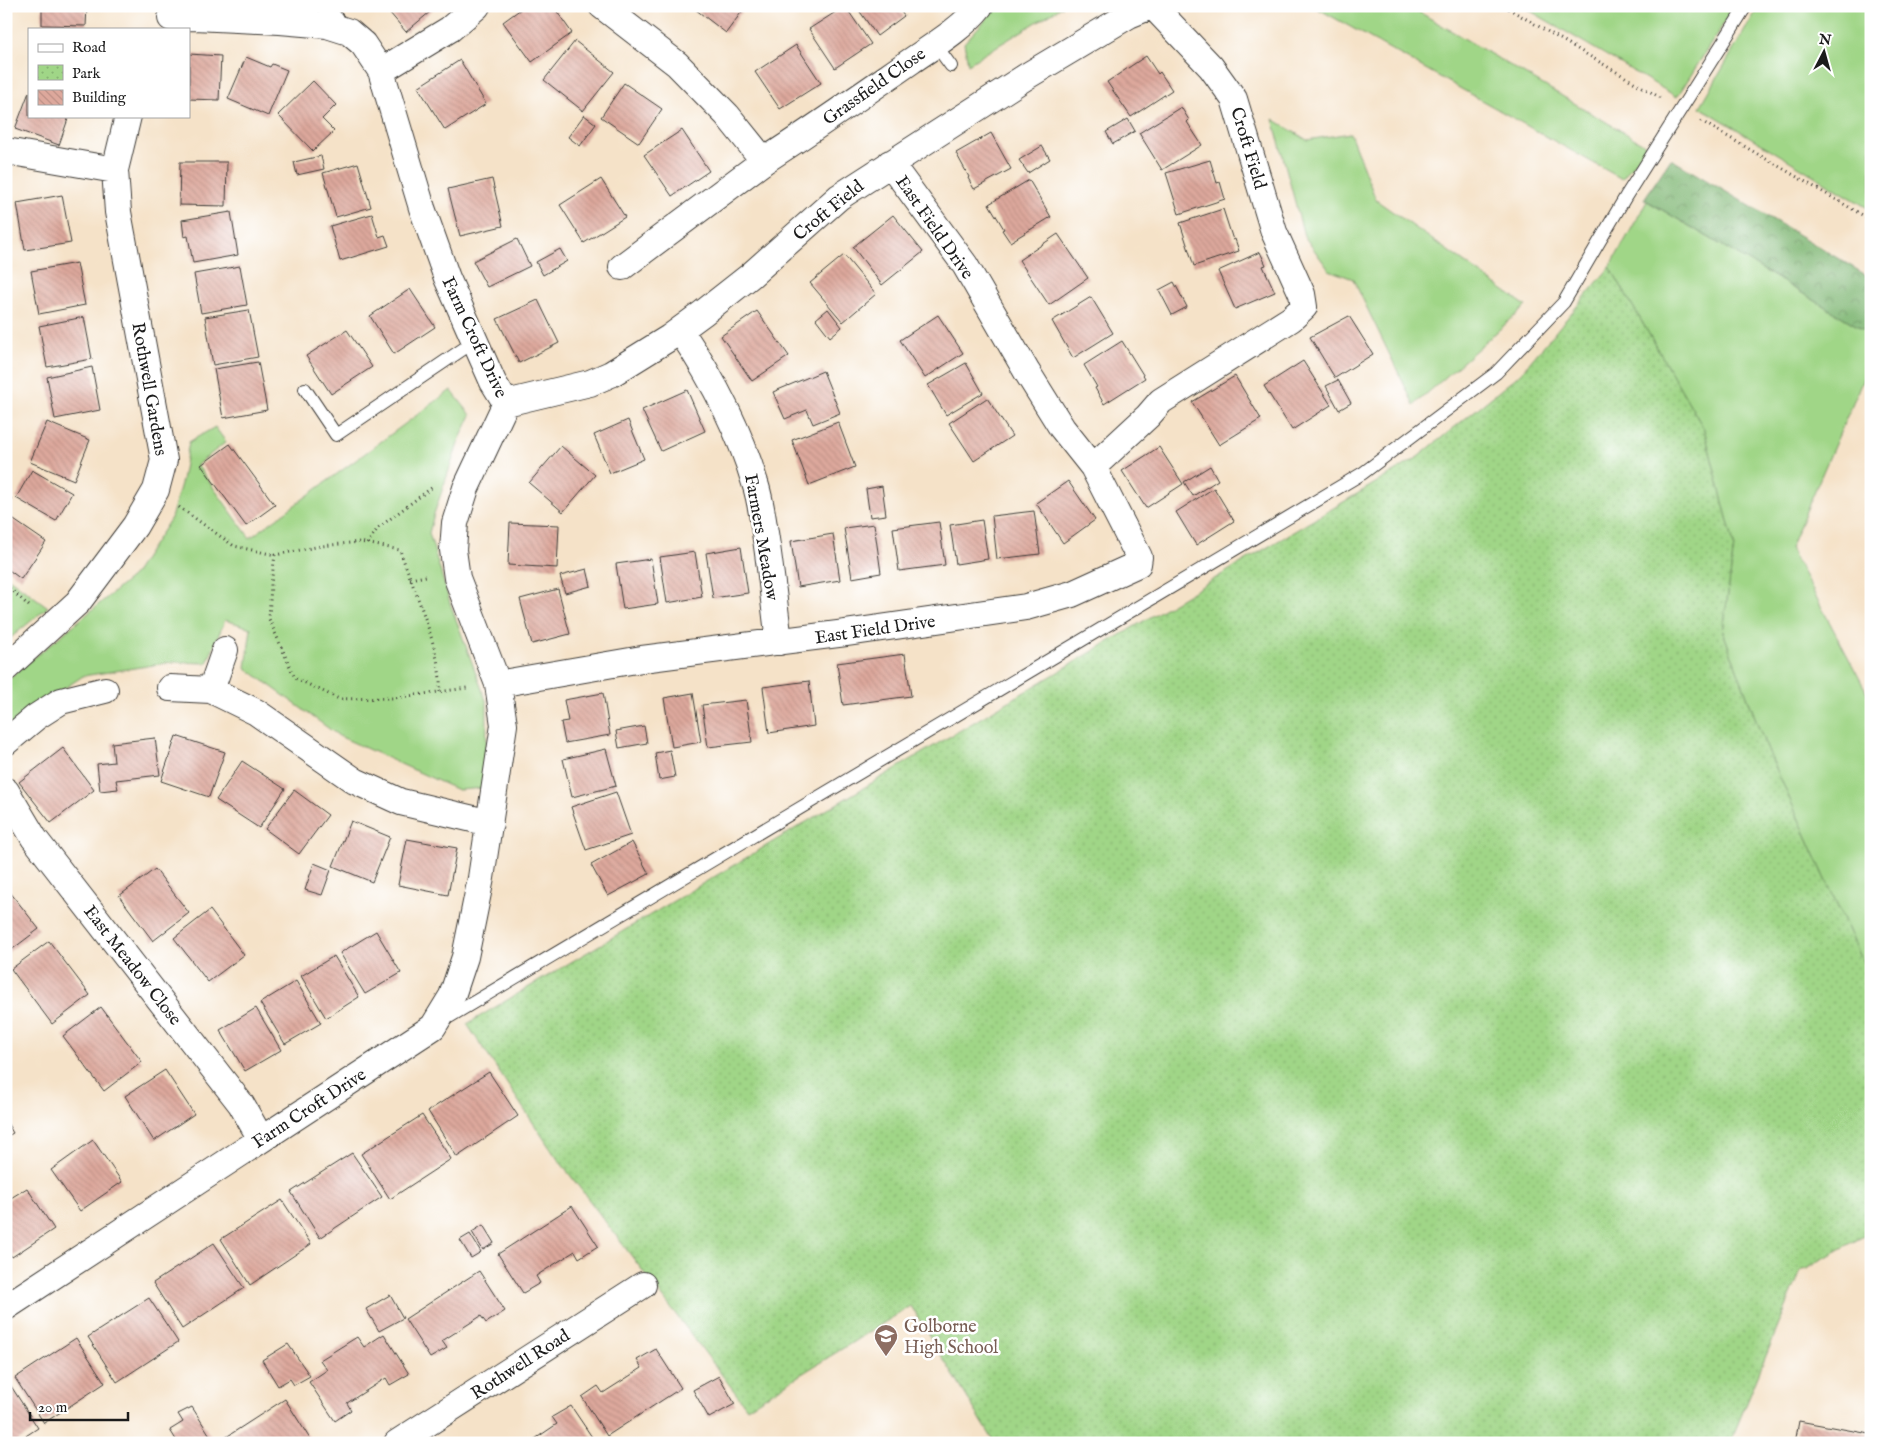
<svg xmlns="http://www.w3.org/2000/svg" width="1877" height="1449" font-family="'IM FELL English',serif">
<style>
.grass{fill:#a0d687;stroke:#5e7952}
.forest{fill:url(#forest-crowns);stroke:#4e6a48}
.park{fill:url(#park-dots);stroke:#5e7952}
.building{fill:url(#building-back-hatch)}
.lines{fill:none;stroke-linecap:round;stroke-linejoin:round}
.service-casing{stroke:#3d3a36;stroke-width:14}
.minor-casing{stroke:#3d3a36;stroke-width:28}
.path{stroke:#3d3a36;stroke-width:3;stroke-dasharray:1 4;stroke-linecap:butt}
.service{stroke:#fff;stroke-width:12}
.minor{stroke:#fff;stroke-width:26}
.labels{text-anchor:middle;stroke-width:5;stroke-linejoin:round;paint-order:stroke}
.street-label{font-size:18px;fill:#1c1c1c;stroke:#fff}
.education-label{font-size:18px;fill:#785e54;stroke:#fff;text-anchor:start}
</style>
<defs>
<pattern id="forest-crowns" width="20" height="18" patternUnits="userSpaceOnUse" patternTransform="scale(1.25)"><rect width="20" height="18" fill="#80b774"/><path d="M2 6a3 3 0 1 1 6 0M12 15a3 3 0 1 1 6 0" fill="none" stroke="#68945e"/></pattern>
<pattern id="park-dots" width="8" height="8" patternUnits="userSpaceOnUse" patternTransform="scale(1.25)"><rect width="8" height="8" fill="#a0d687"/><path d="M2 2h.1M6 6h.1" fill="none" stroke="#89b774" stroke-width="1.8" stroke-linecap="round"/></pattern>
<pattern id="building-back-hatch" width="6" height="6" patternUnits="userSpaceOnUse" patternTransform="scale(1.25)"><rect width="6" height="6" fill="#dda89c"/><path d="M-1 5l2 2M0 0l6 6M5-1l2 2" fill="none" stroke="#bd9086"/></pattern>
</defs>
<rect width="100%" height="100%" fill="#fff"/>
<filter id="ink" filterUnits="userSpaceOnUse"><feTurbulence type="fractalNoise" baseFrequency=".02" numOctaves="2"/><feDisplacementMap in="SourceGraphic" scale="10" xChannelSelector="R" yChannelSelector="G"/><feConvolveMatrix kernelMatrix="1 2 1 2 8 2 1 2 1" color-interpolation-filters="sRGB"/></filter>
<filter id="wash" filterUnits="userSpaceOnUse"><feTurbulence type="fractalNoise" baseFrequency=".0096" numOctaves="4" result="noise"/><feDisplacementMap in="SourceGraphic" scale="20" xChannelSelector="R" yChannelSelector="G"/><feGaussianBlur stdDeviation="1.12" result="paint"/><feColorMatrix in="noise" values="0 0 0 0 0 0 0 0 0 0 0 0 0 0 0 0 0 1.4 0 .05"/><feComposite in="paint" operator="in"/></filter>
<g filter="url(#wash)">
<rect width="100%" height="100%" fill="#f5e2c8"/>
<path class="grass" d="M998,6H1063L968,64L964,43Z
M1313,6H1409L1647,146L1622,179Z
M1522,6H1735L1677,97Z
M1759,6H1871V210L1700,107Z
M1273,119L1307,140L1350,133L1376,200L1526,306L1414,405L1353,279L1329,270L1304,236Z
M1647,201L1871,334V361L1790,548L1871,700V980L1765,744L1723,632L1734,545L1704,429L1610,267Z
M451,390L471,415L459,441L434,514L429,533L450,603L487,703L486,788L458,790L339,736L246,668L251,628L225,620L207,663L173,662L83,676L6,727V681L133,576L171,518L182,480L189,442L215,427L226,442L197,465L250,538Z
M6,576L48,607L8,640L6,638Z"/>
<path class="forest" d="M1671,159L1871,278V334L1644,199Z"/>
<path class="park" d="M1610,267L1704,429L1734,545L1723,632L1765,744L1871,980V1232L1801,1271L1730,1443H995L911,1306L747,1408L554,1154L467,1024L1414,460L1519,375Z"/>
<g id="blocks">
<path class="building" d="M42,6H87L86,26L42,25Z
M384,6H437L406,32Z
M525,6H553L572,33L532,62L503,22Z
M691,6H746L726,33Z
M845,6L871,44L835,68L809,29Z
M856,6H897L904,16L877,36Z
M575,41L614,72L583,111L544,80Z
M796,45L821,83L780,109L755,72Z
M189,54L221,56L219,100L189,99Z
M1146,56L1158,74L1160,72L1172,90L1131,117L1107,82Z
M246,57L270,67L272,64L287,70L268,116L228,99Z
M460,60L486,104L445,130L418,87Z
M313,81L336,105L322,119L334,131L313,151L278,115Z
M624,83L662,109L639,143L601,117Z
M29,92V116H69L59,145L15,129Z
M1181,107L1189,120L1187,122L1202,145L1162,170L1139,133Z
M584,115L596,124L580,146L568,137Z
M1128,119L1135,131L1113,144L1106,132Z
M682,130L709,171L672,196L644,155Z
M991,133L1011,169L974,189L968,178L969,177L956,153Z
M1042,146L1050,159L1028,173L1019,160Z
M321,156L324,169L297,175L294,162Z
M1210,160L1217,183L1220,182L1225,199L1179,214L1166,173Z
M180,162H227L226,206L179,205Z
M358,163L371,207L336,217L323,173Z
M492,179L503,226L460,236L448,189Z
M601,179L625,217L584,243L560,205Z
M1029,180L1051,217L1010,242L1002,230L1004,229L989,204Z
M62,195L71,243L25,250L17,203Z
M1223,209L1233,240L1235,239L1239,251L1194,266L1180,223Z
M231,212L238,255L193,263L188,236L184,237L182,220Z
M372,214L379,237L385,235L389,246L340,261L330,226Z
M893,215L923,252L882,285L853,247Z
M1058,234L1088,278L1049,305L1019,260Z
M517,239L530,266L487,287L473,261Z
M560,249L567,261L543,275L536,262Z
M1260,252L1266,265L1263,266L1275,292L1235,309L1218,271Z
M844,255L876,294L843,322L810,283Z
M77,263L85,305L39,314L31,271Z
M240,266L247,305L201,313L194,274Z
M1174,282L1187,307L1172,315L1159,290Z
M410,289L435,327L394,354L370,316Z
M1091,297L1113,333L1073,358L1052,321Z
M538,300L559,343L519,363L497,319Z
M828,309L842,327L830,337L816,319Z
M249,310L258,357L213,365L205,317Z
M757,311L789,356L752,381L721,336Z
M938,315L963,353L925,378L900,340Z
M1349,316L1373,354L1335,378L1310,337Z
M84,317L92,359L47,367L39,326Z
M347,330L372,367L331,394L306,356Z
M1122,341L1145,378L1104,404L1095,388L1097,387L1084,365Z
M1303,361L1331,405L1292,430L1264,386Z
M258,362L267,410L223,418L214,369Z
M966,363L983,393L946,415L928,385Z
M92,367L100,410L55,419L47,377Z
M823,371L840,413L813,424L807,410L785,419L773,392Z
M1235,376L1261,419L1219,445L1192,402Z
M1338,380L1351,403L1339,410L1326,386Z
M687,390L705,431L661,451L642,410Z
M987,398L1012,436L974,461L949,423Z
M628,420L644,459L610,473L594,435Z
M47,422L90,440L74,480L30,462Z
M838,422L855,467L809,485L792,440Z
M230,444L275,505L246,526L201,465Z
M561,446L595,475L563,512L529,483Z
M1159,447L1183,484L1146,508L1122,471Z
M1210,466L1218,480L1193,496L1184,482Z
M32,470L72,493L56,521L16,498Z
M1068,481L1095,520L1063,543L1036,503Z
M882,486L886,515L870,517L866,489Z
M1214,488L1234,521L1196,545L1176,512Z
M6,495L12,499L6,509Z
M1034,511L1040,554L997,559L992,516Z
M11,518L46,542L21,579L6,568V526Z
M982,520L988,559L956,564L950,525Z
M939,522L945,565L899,571L893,528Z
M510,523L559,525L557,568L508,565Z
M874,524L881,573L852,578L844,528Z
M833,534L840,580L798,587L791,541Z
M741,547L748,593L713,598L706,553Z
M695,552L702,597L667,603L660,557Z
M651,559L658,604L623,609L616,564Z
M587,569L591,586L565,593L560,576Z
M558,589L570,634L532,644L520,599Z
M905,654L911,696L843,705L837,663Z
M809,681L814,726L769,733L763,687Z
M603,693L610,735L565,743L561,722L568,721L564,700Z
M693,693L701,742L672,747L664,698Z
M746,700L752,742L708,747L702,705Z
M644,726L647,743L619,748L616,731Z
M176,736L225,752L209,797L161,781Z
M155,738L160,775L116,780L118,789L100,791L97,764L114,762L112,743Z
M63,748L94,790L51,823L19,782Z
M606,749L616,786L572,797L563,759Z
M670,750L675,777L659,780L655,753Z
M242,761L285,789L259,828L216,800Z
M294,790L328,815L299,854L265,829Z
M616,792L631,835L586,850L571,807Z
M351,821L390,837L372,882L333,866Z
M407,839L457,848L448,895L398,885Z
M632,842L649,874L608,896L591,865Z
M314,863L331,870L322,895L305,890Z
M155,869L189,913L153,941L119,896Z
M6,887L39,929L6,954Z
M210,910L244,955L208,982L174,938Z
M376,931L401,973L365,994L340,953Z
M49,941L90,995L52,1024L11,969Z
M334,956L359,997L326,1018L301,976Z
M296,981L321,1023L285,1044L260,1003Z
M101,1007L142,1062L104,1091L63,1036Z
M256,1008L281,1050L245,1071L220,1030Z
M165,1070L194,1114L154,1141L125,1096Z
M489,1072L518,1116L457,1157L428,1111Z
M422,1115L451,1159L390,1199L361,1154Z
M6,1121L13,1133L6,1137Z
M93,1140L122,1182L80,1211L51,1170Z
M352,1153L382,1197L320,1238L291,1192Z
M27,1188L54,1229L12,1257L6,1249V1201Z
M282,1200L311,1244L250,1285L221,1239Z
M572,1206L598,1246L579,1258L575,1251L536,1276L540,1283L523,1293L498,1254Z
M483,1225L494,1243L483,1250L472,1232Z
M470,1234L481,1252L471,1258L460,1240Z
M214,1243L244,1288L182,1329L153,1283Z
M479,1271L505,1311L486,1323L481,1316L442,1341L447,1348L430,1358L405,1319Z
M390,1295L403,1318L379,1331L366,1309Z
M149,1298L178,1342L117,1382L88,1337Z
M384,1334L409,1374L390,1385L386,1378L347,1403L351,1410L335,1421L309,1382L327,1370L320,1360L357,1337L364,1347Z
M76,1338L105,1383L44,1423L15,1378Z
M288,1344L310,1376L294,1385L290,1379L278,1386L262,1360Z
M656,1349L681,1388L607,1436L582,1397L598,1386L603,1393L642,1368L637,1360Z
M719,1376L735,1404L709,1418L693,1390Z
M9,1383L38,1428L15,1443H6V1385Z
M285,1399L310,1439L304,1443H217Z
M571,1406L596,1443H529L557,1424L552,1417Z
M192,1407L211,1437L203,1443H178L170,1430L183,1422L178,1414Z
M1799,1421L1870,1434L1869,1443H1795Z"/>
</g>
</g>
<g filter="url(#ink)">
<use href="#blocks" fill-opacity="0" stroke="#3d3a36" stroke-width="1"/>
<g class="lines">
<g class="service-casing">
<path id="service" d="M326,6L343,25
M935,44L951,66
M305,389L336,435L475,341
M444,1020L1363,473L1496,373L1564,302L1626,196L1746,6"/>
</g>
<g class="minor-casing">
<path id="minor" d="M602,6L677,64L727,115L764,161C814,129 862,95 911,61C933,46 963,28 980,6
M381,71L450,29L477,6
M6,151L115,170
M622,267L764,161
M680,330C712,378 739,428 755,483C761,501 763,521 766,539C771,573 775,608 779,642
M506,403L590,383L611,374L669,338L703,313L750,276L839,197L1027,76L1129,15L1151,6
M1093,467L1148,416L1161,401L1291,319L1304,307L1302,294L1274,232L1234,99L1211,67L1154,7L1151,6
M6,668L78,602L135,526L156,490L164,460L118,212L115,170L128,116
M498,684L642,659L846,633L1026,607L1072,594L1138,564L1139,557L1093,467L1062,428L1027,372L965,265L890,163
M170,688L211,690L256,712L355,781L401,802L490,823
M211,690L225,650
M6,742L36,717L61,701L105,690
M6,791L34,838L241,1104L261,1139
M6,1307L433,1027L452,996L465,957L481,878L504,725L498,684L457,578L453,550L455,523L466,488L506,403L493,382L447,278L422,208L381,71L363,44L349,32L327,25L280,21L195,17L171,18
M397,1443L643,1285"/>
</g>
<path class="path" d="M1504,6L1661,98
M1701,121L1871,220
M179,507L234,546L275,555
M367,544L378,528L434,486
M410,579L426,576
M6,585L29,606
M440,692C443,653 413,589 400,550L360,542L321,546L275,555L271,584L269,619L295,678L339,699L394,698L467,688"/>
<use href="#service" class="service"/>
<use href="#minor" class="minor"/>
</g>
</g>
<defs>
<g id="school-pin" transform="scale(1.25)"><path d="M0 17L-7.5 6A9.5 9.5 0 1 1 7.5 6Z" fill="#8d6e63" stroke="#fff"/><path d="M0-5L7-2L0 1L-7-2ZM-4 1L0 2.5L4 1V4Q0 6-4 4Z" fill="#fff"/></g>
</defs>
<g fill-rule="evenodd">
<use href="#school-pin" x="886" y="1336"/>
</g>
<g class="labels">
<g class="street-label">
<text transform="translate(874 86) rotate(-35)" y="6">Grassfield Close</text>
<text transform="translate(1249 148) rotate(73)" y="6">Croft Field</text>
<text transform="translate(828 210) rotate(-39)" y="6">Croft Field</text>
<text transform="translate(935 227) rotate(55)" y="6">East Field Drive</text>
<text transform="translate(475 337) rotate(65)" y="6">Farm Croft Drive</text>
<text transform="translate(150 389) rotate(80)" y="6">Rothwell Gardens</text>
<text transform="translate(762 537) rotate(80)" y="6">Farmers Meadow</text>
<text transform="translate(875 629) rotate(-8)" y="6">East Field Drive</text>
<text transform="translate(133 965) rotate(52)" y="6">East Meadow Close</text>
<text transform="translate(309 1108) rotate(-33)" y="6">Farm Croft Drive</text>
<text transform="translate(520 1364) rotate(-33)" y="6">Rothwell Road</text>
</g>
<g class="education-label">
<text x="904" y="1332">Golborne<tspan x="904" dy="21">High School</tspan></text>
</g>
</g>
<rect width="1877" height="1449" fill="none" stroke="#fff" stroke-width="25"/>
<rect x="28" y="28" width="162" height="90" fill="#ffffff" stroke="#a4a4a4"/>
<rect x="38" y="44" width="25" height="8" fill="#ffffff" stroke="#a4a4a4"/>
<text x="72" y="52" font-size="15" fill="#1c1c1c">Road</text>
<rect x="38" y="65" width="25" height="15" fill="url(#park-dots)" stroke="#a4a4a4"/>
<text x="72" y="78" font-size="15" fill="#1c1c1c">Park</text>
<rect x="38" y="90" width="25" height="15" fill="url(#building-back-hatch)" stroke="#a4a4a4"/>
<text x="72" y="102" font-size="15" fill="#1c1c1c">Building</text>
<g transform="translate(1824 52) rotate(6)" stroke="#ffffff" stroke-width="4" paint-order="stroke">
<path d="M0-4L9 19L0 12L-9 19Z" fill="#1c1c1c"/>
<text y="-8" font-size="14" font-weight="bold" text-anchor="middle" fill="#1c1c1c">N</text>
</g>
<path d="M30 1412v8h98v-8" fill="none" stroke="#1c1c1c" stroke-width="2.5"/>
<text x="38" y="1412" font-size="15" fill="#1c1c1c" stroke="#ffffff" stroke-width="4" paint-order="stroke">20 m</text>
</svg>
